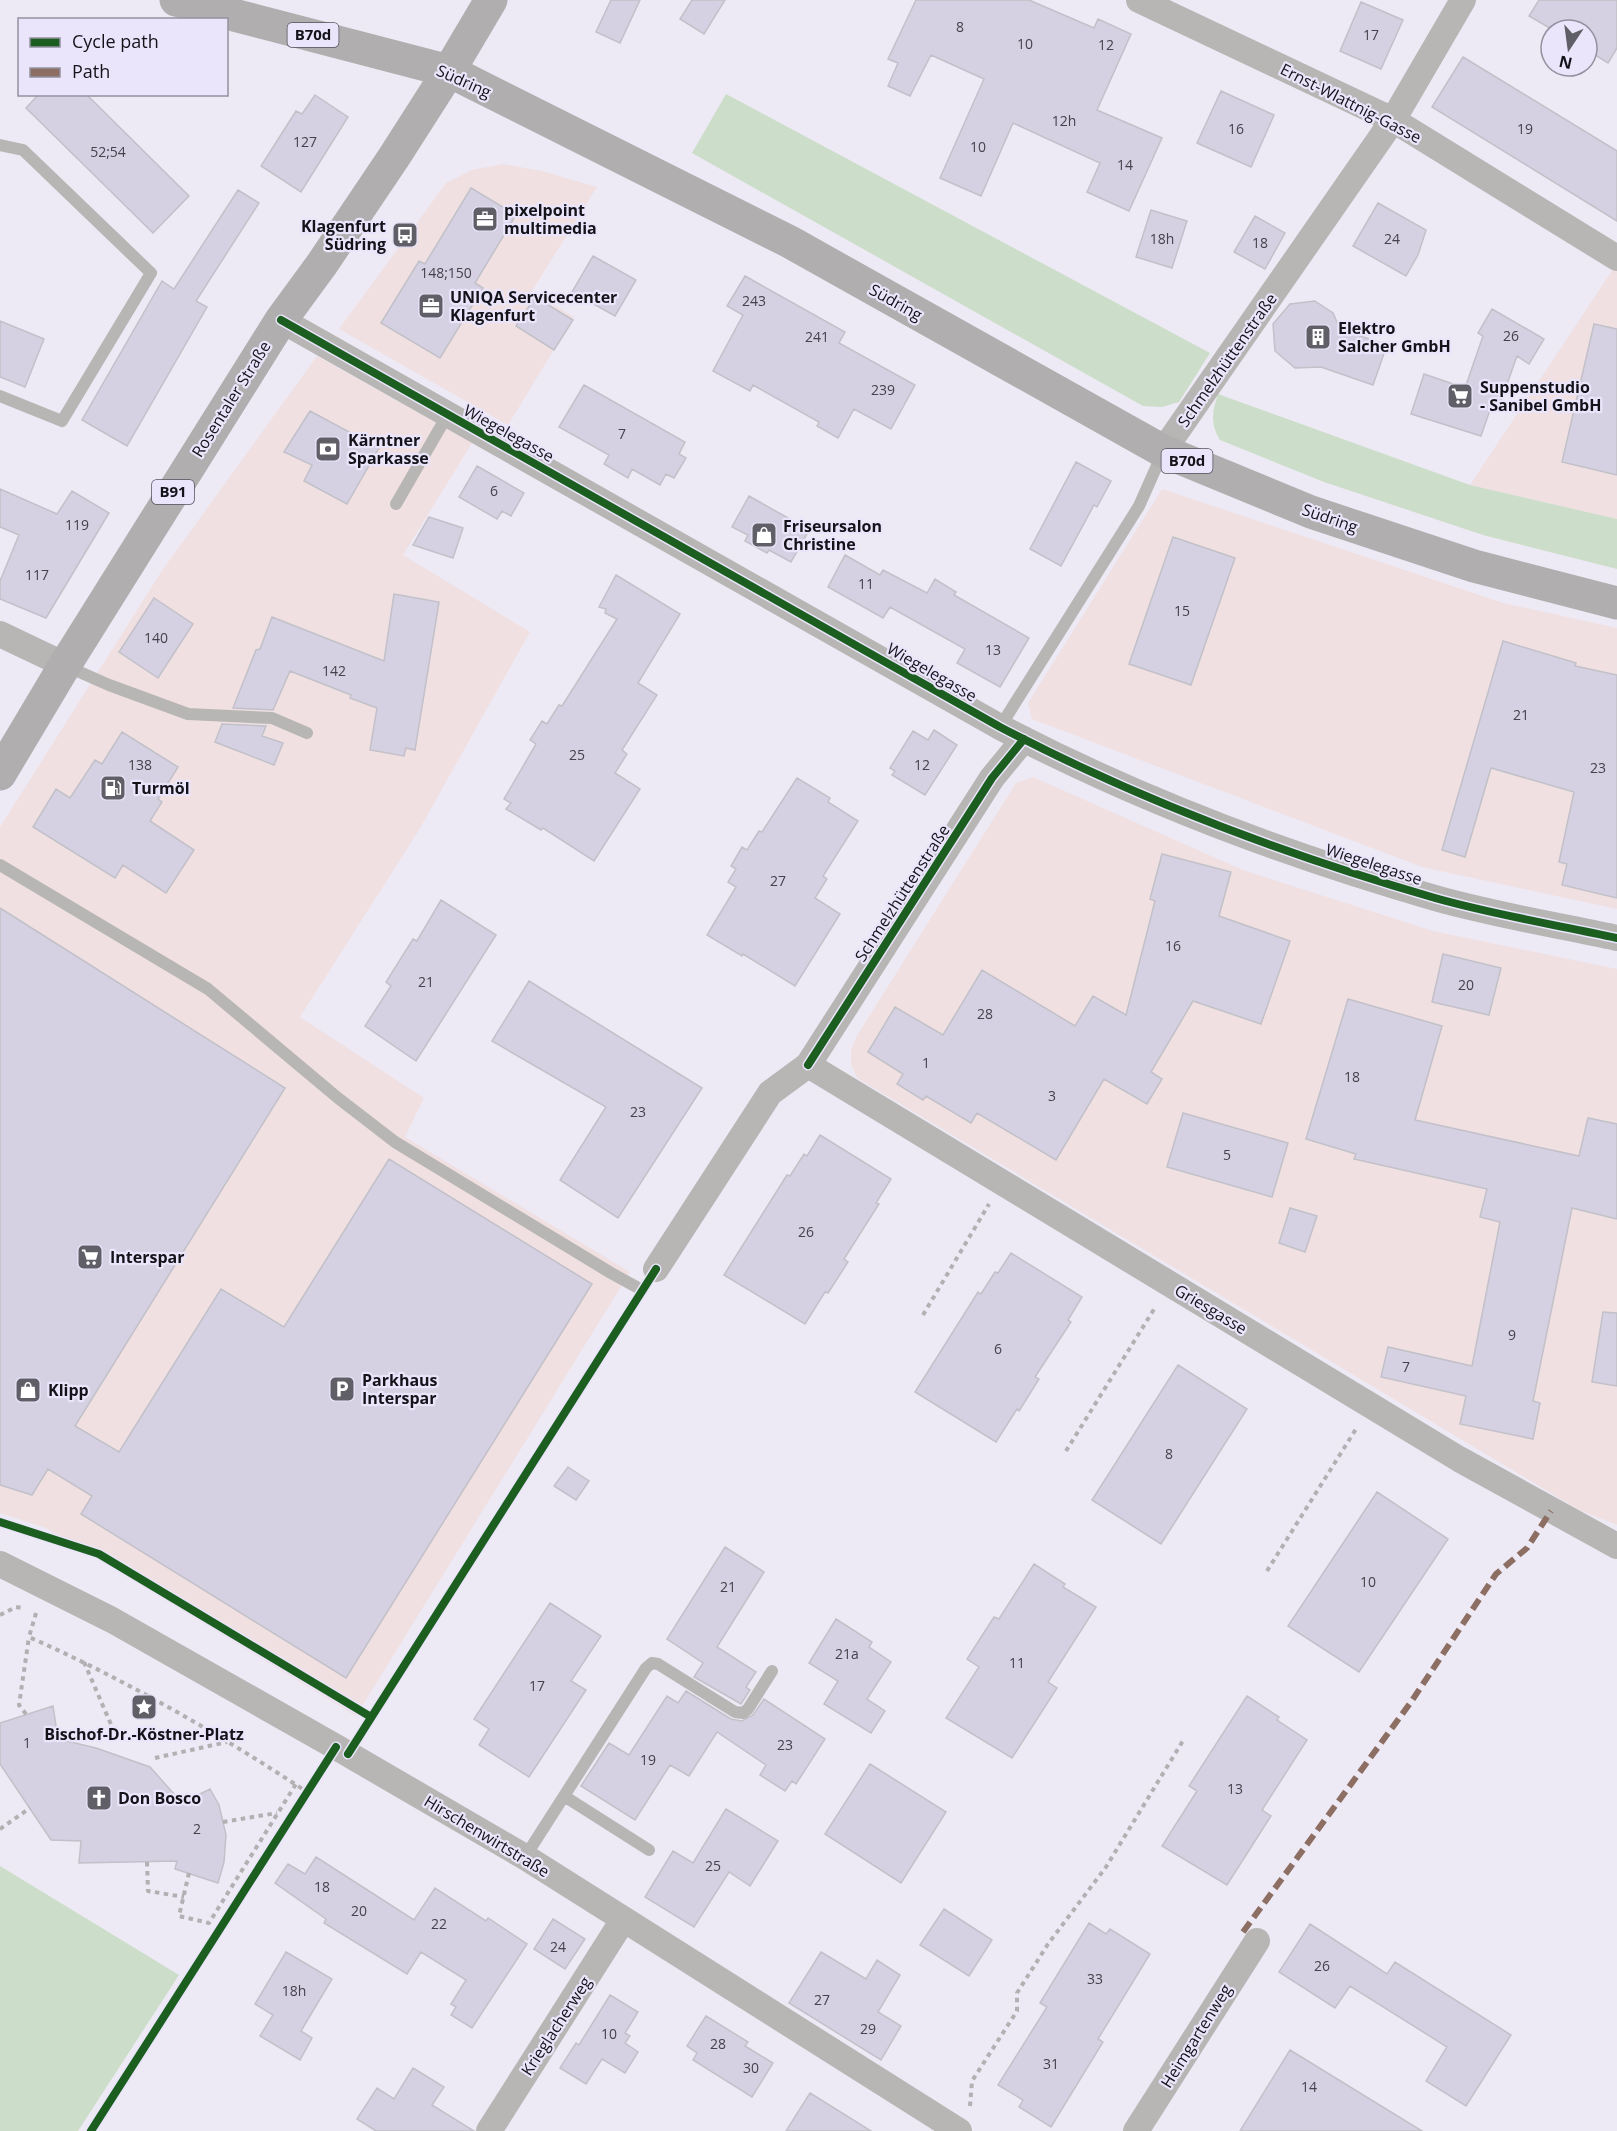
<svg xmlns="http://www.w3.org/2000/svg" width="1617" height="2131" font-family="'Open Sans',sans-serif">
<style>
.commercial{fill:#f0e0e2}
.green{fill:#ccdec9}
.building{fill:#d5d1e2;stroke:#c2c0c8;stroke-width:1.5}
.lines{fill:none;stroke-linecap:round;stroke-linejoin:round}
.path{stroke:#b2b0b2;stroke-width:4;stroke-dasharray:4.5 4.5;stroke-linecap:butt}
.service{stroke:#b7b6b5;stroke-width:12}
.minor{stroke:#b7b6b5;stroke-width:26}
.primary{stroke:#b1aeaf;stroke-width:33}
.quiet{stroke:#8d6e63;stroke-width:6;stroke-dasharray:12 6;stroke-linecap:butt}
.cycleway-casing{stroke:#eae5fa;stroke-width:11}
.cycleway{stroke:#1b5e20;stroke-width:8}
.labels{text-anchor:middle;stroke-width:4.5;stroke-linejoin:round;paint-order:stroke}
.number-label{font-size:14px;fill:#44424c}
.shield{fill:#eae5fa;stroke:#54525d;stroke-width:1.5}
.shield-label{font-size:15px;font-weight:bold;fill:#14131a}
.street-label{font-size:16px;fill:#14131a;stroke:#eae5fa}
.poi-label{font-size:16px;font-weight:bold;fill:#14131a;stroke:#eae5fa;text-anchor:start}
</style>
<rect width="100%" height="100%" fill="#edeaf5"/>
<path class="commercial" d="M503,164L542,171L597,187L532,291L574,317L508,425L339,329L446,183L472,170Z
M1617,262V519L1470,485L1609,275Z
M317,356L472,443L403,555L530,632L419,830L300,1017L424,1098L405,1137L630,1272L356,1716L46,1528L0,1513V827L161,572Z
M1162,489L1503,603L1617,628V909L1422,867L1032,719L1028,703Z
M1033,777L1243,870L1433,931L1617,969V1525L1579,1510L857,1078L851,1064V1051L856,1037L1016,783Z"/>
<path class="green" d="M726,94L1210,353L1179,402L1162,407L1143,406L692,153Z
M1218,394L1470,485L1617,519V569L1483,535L1324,482L1220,440C1210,423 1212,412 1218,394Z
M0,1866L179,1975L78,2131H0Z"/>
<path class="building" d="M611,0H640L620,43L596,32Z
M692,0H725L704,34L680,19Z
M916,0H1029L1094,28L1098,19L1131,34L1097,110L1162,138L1129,211L1087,192L1100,163L1013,123L981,196L940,178L984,79L931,55L910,96L888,86L898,63L888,59Z
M1539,0H1617V48L1608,63L1587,50V30H1553L1529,16Z
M1361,2L1403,20L1381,69L1340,51Z
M1463,57L1617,151V221L1432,107Z
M1221,91L1274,115L1251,167L1197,143Z
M39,94H86L189,196L153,233L26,108Z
M315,95L348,117L301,192L261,166L296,111L302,114Z
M471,188L516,215L475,283L483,288L440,358L381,323L419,261L425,264Z
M238,190L259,203L196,301L207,307L127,446L82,420L162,281L174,289Z
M1378,203L1426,230L1418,255L1406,276L1353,246Z
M1151,210L1187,221L1172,268L1136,257Z
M1255,216L1285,233L1265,269L1234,252Z
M593,256L636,280L615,316L572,292Z
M745,276L845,332L839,343L915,385L891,429L854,409L838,438L817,426L819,422L753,385L750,391L713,371L743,315L727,306Z
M535,297L573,320L554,350L516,326Z
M1315,301L1333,313L1340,329L1387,345L1373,385L1321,367L1295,368L1275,351L1273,324L1290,304Z
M1492,309L1544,339L1529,364L1517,356L1499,407L1492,404L1481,436L1411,414L1424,374L1465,388L1483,336L1478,333Z
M0,321L44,339L25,387L0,377Z
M1594,324L1617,329V475L1562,462Z
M584,385L685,442L679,454L686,458L674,478L666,474L660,485L632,469L628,478L604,464L609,455L559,427Z
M310,411L379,448L347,504L304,481L312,465L284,452Z
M1076,462L1111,481L1097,507L1094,505L1061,566L1030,549Z
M477,466L524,493L511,516L502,511L497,519L459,497Z
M0,489L57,514L72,491L109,513L46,618L0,599V581L19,535L0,527Z
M749,496L788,518L785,522L807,534L791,562L769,550L767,553L745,541L748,535L732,527Z
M429,517L463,528L453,558L413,545Z
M1173,537L1235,558L1191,685L1129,664Z
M845,555L880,575L883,570L927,593L935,579L956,592L954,595L1029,638L1000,687L957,663L965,649L890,607L883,618L828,587Z
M616,575L680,614L638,683L657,695L622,750L627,754L615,773L640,789L594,861L543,828L541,830L506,809L511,803L504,799L536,744L530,740L542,721L547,724L559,705L562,706L617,619L605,613L606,609L599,607Z
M394,594L439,602L415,750L406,748L404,756L370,750L377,708L350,698L351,695L290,671L273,710L233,708L256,650L260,649L272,617L384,661Z
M154,598L193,624L158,678L119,652Z
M1503,641L1576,663L1575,666L1617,675V898L1562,885L1567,864L1559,862L1574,792L1491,768L1465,857L1442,850Z
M222,724L266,726L262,736L283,743L274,765L215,742Z
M934,730L957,745L925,795L892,775L895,771L890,768L913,731L928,740Z
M122,732L178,767L158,799L162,802L150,821L194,850L166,893L123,865L115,878L33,827L56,789L70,798L95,760L102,764Z
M797,778L830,798L828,802L858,821L823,876L827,879L815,898L840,914L795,986L743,954L742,956L707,935L736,887L728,882L736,869L731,866L742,847L747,850L759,831L762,832Z
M1162,854L1231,872L1219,916L1290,941L1261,1024L1193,1001L1151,1072L1162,1079L1147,1104L1104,1079L1056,1160L977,1113L971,1123L926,1096L923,1100L897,1084L903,1074L868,1052L895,1007L943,1035L982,970L1075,1026L1093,996L1126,1015L1155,901L1150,899Z
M441,900L496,935L416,1061L365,1026L391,986L386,982L413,939L417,941Z
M0,908L285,1088L75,1426L119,1452L221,1289L284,1327L389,1159L592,1284L346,1678L81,1514L92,1496L48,1469L32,1495L0,1485Z
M1443,954L1501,968L1489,1015L1432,1002Z
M529,981L702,1088L618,1218L560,1180L606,1107L492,1041Z
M1348,999L1442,1026L1415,1120L1579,1156L1588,1118L1617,1124V1219L1572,1208L1533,1401L1540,1403L1533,1439L1460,1424L1466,1396L1381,1377L1388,1347L1472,1366L1500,1222L1480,1217L1487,1189L1354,1159L1356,1154L1306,1139Z
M1183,1113L1288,1143L1272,1197L1167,1167Z
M820,1135L891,1179L876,1203L879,1204L844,1259L848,1262L828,1293L825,1292L805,1324L724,1275L787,1175L790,1176L804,1154L807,1156Z
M1290,1208L1317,1216L1305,1252L1279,1243Z
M1011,1253L1082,1297L1068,1320L1071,1322L1035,1377L1039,1379L1019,1411L1017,1409L996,1442L915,1392L978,1292L981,1294L995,1272L998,1273Z
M1603,1312L1617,1313V1386L1592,1382Z
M1178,1365L1247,1409L1161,1544L1092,1500Z
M568,1467L589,1481L576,1500L554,1486Z
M1377,1492L1448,1539L1359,1672L1288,1626Z
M725,1547L764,1572L717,1647L756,1672L746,1687L750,1690L741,1704L694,1677L703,1663L667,1639Z
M1034,1564L1065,1584L1063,1587L1096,1607L1048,1682L1057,1688L1012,1758L946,1718L979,1667L967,1659L994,1617L999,1619Z
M550,1603L601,1636L571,1681L586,1690L529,1777L479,1745L489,1729L474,1719Z
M836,1619L872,1642L869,1647L891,1662L867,1699L885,1711L871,1733L824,1704L838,1681L809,1663Z
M686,1691L731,1719L742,1721L753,1715L764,1699L825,1739L796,1784L792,1781L785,1791L760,1775L766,1765L717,1732L689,1776L670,1765L635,1820L581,1786L609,1743L629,1755L667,1696L678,1703Z
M1247,1696L1279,1717L1277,1720L1307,1740L1262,1810L1271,1816L1227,1885L1162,1846L1197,1791L1189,1786Z
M53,1706L58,1739L96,1748L150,1767L182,1803L210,1789L219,1805L226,1835L224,1862L218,1883L175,1869L177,1861L79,1863L81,1841L51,1840L0,1764V1723Z
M870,1764L946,1812L901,1883L825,1834Z
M726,1809L778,1841L750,1886L729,1872L694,1927L645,1897L673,1851L693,1863Z
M316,1857L414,1920L435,1888L486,1921L488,1918L527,1944L472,2028L451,2015L456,2007L451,2004L466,1980L421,1952L407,1974L324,1923L326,1919L275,1883L288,1864L305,1874Z
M944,1909L992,1940L969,1976L920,1945Z
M553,1919L585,1939L565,1969L534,1949Z
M1089,1923L1106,1934L1110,1929L1150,1954L1098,2039L1103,2042L1051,2127L1019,2107L1023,2100L998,2085L1047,2007L1040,2003Z
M1310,1924L1387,1974L1395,1962L1511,2035L1466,2106L1426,2081L1447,2047L1350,1986L1335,2008L1279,1972Z
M286,1952L332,1979L301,2031L312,2038L300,2060L260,2036L273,2015L255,2004Z
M821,1952L866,1979L877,1960L900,1975L878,2012L901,2026L881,2060L789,2003Z
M610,1995L638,2012L625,2033L630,2036L625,2043L638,2052L625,2073L602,2059L586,2084L560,2068L576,2043L579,2045Z
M706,2016L748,2042L745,2046L773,2063L752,2097L693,2060L697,2053L687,2046Z
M1290,2050L1422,2131H1240Z
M413,2068L444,2087L432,2105L474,2131H376L357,2119L377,2088L394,2099Z
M810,2093L871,2131H786Z"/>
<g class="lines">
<path class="path" d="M923,1315L989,1204
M1066,1451L1156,1306
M1267,1571L1356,1429
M36,1613L29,1637C126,1680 219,1734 307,1792
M0,1615L16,1607L22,1608
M84,1662L116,1736
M26,1714L19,1705L29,1637
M155,1758L227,1742
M223,1822L277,1813
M0,1829L30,1808
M147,1862L148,1891L184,1897
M189,1873L179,1916L209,1923L296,1784
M970,2106L972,2081L1017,2011V1993L1048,1944L1106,1867L1184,1739"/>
<path class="service" d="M0,145L23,150L151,273L62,421L0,396
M396,504L448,414
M66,666L109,685L188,714L272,718L307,733
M1000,727L1139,506L1163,452
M0,865L208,989L338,1098L395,1142L611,1273L642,1290
M564,1796L649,1850
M525,1857L646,1668L652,1663L658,1664L735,1712L743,1713L748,1709L772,1671"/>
<path class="minor" d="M1139,0L1393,120L1617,258
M281,320L1000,727C1137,799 1286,855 1435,898C1495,915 1557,925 1617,938
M1163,451L1393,120L1463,0
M0,634L65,665
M808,1065L1459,1459L1617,1546
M656,1269L770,1093L808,1065L992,778L1024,739
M0,1564L112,1620L336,1747L525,1857L959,2131
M489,2131L623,1920
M1136,2131L1257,1941"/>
<path class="primary" d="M176,0L449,71L790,242L1163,451L1311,512L1474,566L1617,603
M0,774L65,665L281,320L322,264L394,157L449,71L491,0"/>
<path class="quiet" d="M1243,1932L1411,1702L1496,1574L1527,1548L1551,1511"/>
<g class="cycleway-casing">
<path id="cycleway" d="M281,320L1000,727C1137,799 1286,855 1435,898C1495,915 1557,925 1617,938
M808,1065L992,778L1024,739
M0,1522L99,1554L371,1717
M348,1754L656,1269
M91,2131L336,1747"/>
</g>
<use href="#cycleway" class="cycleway"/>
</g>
<defs>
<g id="office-square" transform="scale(1.35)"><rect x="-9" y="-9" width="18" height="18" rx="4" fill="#605e67" stroke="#eae5fa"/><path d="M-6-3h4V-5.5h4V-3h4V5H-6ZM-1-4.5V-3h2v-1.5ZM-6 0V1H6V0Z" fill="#fff"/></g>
<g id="bus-square" transform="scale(1.35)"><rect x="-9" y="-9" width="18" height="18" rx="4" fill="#605e67" stroke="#eae5fa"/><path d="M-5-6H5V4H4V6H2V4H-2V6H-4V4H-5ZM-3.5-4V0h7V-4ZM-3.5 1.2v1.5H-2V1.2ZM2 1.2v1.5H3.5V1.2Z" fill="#fff"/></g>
<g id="building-square" transform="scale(1.35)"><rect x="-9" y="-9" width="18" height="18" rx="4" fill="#605e67" stroke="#eae5fa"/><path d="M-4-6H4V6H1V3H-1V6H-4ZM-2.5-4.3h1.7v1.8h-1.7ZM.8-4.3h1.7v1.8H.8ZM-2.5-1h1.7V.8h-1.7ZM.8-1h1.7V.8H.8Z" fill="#fff"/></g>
<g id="supermarket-square" transform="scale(1.35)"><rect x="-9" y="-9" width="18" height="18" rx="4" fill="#605e67" stroke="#eae5fa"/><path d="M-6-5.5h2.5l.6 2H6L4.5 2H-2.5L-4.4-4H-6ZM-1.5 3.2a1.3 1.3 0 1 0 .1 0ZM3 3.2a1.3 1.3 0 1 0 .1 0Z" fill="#fff"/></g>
<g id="bank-square" transform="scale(1.35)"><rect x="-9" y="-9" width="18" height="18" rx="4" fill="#605e67" stroke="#eae5fa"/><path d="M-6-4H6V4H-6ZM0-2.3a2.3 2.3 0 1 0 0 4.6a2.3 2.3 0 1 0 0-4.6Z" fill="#fff"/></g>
<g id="shop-square" transform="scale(1.35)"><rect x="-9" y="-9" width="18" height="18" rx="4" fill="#605e67" stroke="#eae5fa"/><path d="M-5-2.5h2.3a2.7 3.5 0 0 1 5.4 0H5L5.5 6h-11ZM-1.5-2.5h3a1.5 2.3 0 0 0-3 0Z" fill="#fff"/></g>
<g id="fuel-square" transform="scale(1.35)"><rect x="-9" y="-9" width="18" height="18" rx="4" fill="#605e67" stroke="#eae5fa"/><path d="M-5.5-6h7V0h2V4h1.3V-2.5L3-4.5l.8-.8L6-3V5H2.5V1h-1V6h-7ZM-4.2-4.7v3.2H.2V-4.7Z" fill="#fff"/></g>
<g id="parking-square" transform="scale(1.35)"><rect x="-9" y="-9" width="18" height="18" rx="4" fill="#605e67" stroke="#eae5fa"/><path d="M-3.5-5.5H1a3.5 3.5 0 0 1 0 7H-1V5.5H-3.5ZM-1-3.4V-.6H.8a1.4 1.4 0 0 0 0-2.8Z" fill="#fff"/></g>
<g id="sight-square" transform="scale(1.35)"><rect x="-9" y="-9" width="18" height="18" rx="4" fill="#605e67" stroke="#eae5fa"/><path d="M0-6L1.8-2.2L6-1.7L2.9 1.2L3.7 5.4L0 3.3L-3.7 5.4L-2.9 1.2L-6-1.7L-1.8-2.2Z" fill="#fff"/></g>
<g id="church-square" transform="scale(1.35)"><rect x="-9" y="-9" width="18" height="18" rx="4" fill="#605e67" stroke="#eae5fa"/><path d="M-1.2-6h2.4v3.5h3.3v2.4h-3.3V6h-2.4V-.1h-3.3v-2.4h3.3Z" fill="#fff"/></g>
</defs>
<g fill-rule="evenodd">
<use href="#office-square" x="485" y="219"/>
<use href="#bus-square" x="405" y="235"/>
<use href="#office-square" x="431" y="306"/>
<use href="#building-square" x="1318" y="337"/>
<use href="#supermarket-square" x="1460" y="396"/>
<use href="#bank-square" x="328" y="449"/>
<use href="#shop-square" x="764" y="535"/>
<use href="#fuel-square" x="113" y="788"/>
<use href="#supermarket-square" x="90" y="1257"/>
<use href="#parking-square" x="342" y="1389"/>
<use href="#shop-square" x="28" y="1390"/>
<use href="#sight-square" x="144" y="1707"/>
<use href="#church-square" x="99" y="1798"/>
</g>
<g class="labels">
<g class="number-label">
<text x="960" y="32">8</text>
<text x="1371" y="40">17</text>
<text x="1025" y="49">10</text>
<text x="1106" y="50">12</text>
<text x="1064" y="126">12h</text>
<text x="1236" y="134">16</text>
<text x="1525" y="134">19</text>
<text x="305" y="147">127</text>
<text x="978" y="152">10</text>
<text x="108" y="157">52;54</text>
<text x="1125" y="170">14</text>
<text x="1162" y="244">18h</text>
<text x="1392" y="244">24</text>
<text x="1260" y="248">18</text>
<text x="446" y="278">148;150</text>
<text x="754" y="306">243</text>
<text x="1511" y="341">26</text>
<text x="817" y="342">241</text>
<text x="883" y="395">239</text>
<text x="622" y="439">7</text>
<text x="494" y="496">6</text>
<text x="77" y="530">119</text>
<text x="37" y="580">117</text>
<text x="866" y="589">11</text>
<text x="1182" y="616">15</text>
<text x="156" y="643">140</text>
<text x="993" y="655">13</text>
<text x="334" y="676">142</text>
<text x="1521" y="720">21</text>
<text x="577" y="760">25</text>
<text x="140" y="770">138</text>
<text x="922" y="770">12</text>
<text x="1598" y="773">23</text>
<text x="778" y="886">27</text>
<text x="1173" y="951">16</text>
<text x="426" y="987">21</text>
<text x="1466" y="990">20</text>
<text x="985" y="1019">28</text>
<text x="926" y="1068">1</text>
<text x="1352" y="1082">18</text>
<text x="1052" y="1101">3</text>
<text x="638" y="1117">23</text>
<text x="1227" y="1160">5</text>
<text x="806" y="1237">26</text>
<text x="1512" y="1340">9</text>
<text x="998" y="1354">6</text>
<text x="1406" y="1372">7</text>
<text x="1169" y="1459">8</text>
<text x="1368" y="1587">10</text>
<text x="728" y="1592">21</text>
<text x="847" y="1659">21a</text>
<text x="1017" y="1668">11</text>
<text x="537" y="1691">17</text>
<text x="27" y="1748">1</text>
<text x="785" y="1750">23</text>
<text x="648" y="1765">19</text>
<text x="1235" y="1794">13</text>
<text x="197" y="1834">2</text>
<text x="713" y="1871">25</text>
<text x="322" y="1892">18</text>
<text x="359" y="1916">20</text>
<text x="439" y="1929">22</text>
<text x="558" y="1952">24</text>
<text x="1322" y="1971">26</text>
<text x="1095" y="1984">33</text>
<text x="294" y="1996">18h</text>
<text x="822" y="2005">27</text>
<text x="868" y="2034">29</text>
<text x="609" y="2039">10</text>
<text x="718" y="2049">28</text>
<text x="1051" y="2069">31</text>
<text x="751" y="2073">30</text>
<text x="1309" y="2092">14</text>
</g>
<g class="shield">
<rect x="287.5" y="23" width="51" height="24" rx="4.5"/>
<rect x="1161.5" y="449" width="51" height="24" rx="4.5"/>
<rect x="152" y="480" width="42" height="24" rx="4.5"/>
</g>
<g class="shield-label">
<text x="313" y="40">B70d</text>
<text x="1187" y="466">B70d</text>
<text x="173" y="497">B91</text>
</g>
<g class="street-label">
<text transform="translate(464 81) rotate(24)" y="6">Südring</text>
<text transform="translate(1351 103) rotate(27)" y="6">Ernst-Wlattnig-Gasse</text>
<text transform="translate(896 302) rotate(29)" y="6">Südring</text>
<text transform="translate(1227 360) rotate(-55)" y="6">Schmelzhüttenstraße</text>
<text transform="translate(231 399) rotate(-58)" y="6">Rosentaler Straße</text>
<text transform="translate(509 433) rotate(29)" y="6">Wiegelegasse</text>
<text transform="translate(1330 518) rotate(19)" y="6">Südring</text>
<text transform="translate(932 672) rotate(30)" y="6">Wiegelegasse</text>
<text transform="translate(1374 864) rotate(18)" y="6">Wiegelegasse</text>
<text transform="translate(902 893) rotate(-57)" y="6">Schmelzhüttenstraße</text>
<text transform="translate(1211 1309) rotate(31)" y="6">Griesgasse</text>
<text transform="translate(487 1836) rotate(31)" y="6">Hirschenwirtstraße</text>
<text transform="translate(556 2026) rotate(-57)" y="6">Krieglacherweg</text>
<text transform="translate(1196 2036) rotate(-58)" y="6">Heimgartenweg</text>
</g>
<g class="poi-label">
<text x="504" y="216">pixelpoint<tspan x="504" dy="18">multimedia</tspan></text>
<text x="386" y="232" text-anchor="end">Klagenfurt<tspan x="386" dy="18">Südring</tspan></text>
<text x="450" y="303">UNIQA Servicecenter<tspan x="450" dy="18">Klagenfurt</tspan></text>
<text x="1338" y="334">Elektro<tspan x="1338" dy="18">Salcher GmbH</tspan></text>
<text x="1480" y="393">Suppenstudio<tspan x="1480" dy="18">- Sanibel GmbH</tspan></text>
<text x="348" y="446">Kärntner<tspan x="348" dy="18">Sparkasse</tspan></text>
<text x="783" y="532">Friseursalon<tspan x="783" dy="18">Christine</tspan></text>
<text x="132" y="794">Turmöl</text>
<text x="110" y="1263">Interspar</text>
<text x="362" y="1386">Parkhaus<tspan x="362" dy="18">Interspar</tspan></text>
<text x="48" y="1396">Klipp</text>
<text x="144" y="1740" text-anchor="middle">Bischof-Dr.-Köstner-Platz</text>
<text x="118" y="1804">Don Bosco</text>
</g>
</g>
<rect x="18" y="18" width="210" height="78" fill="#eae5fa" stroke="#9491a0" stroke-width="1.5"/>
<rect x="30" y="38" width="30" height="9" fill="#1b5e20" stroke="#9491a0" stroke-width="1.5"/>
<text x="72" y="48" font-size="18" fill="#14131a">Cycle path</text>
<rect x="30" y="68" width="30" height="9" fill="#8d6e63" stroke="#9491a0" stroke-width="1.5"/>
<text x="72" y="78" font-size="18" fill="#14131a">Path</text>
<g transform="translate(1569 48) rotate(193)"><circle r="28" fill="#eae5fa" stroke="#9491a0" stroke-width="1.5"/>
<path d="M0-4.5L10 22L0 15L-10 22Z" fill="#605e67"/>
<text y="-9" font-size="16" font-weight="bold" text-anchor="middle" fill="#14131a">N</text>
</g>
</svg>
